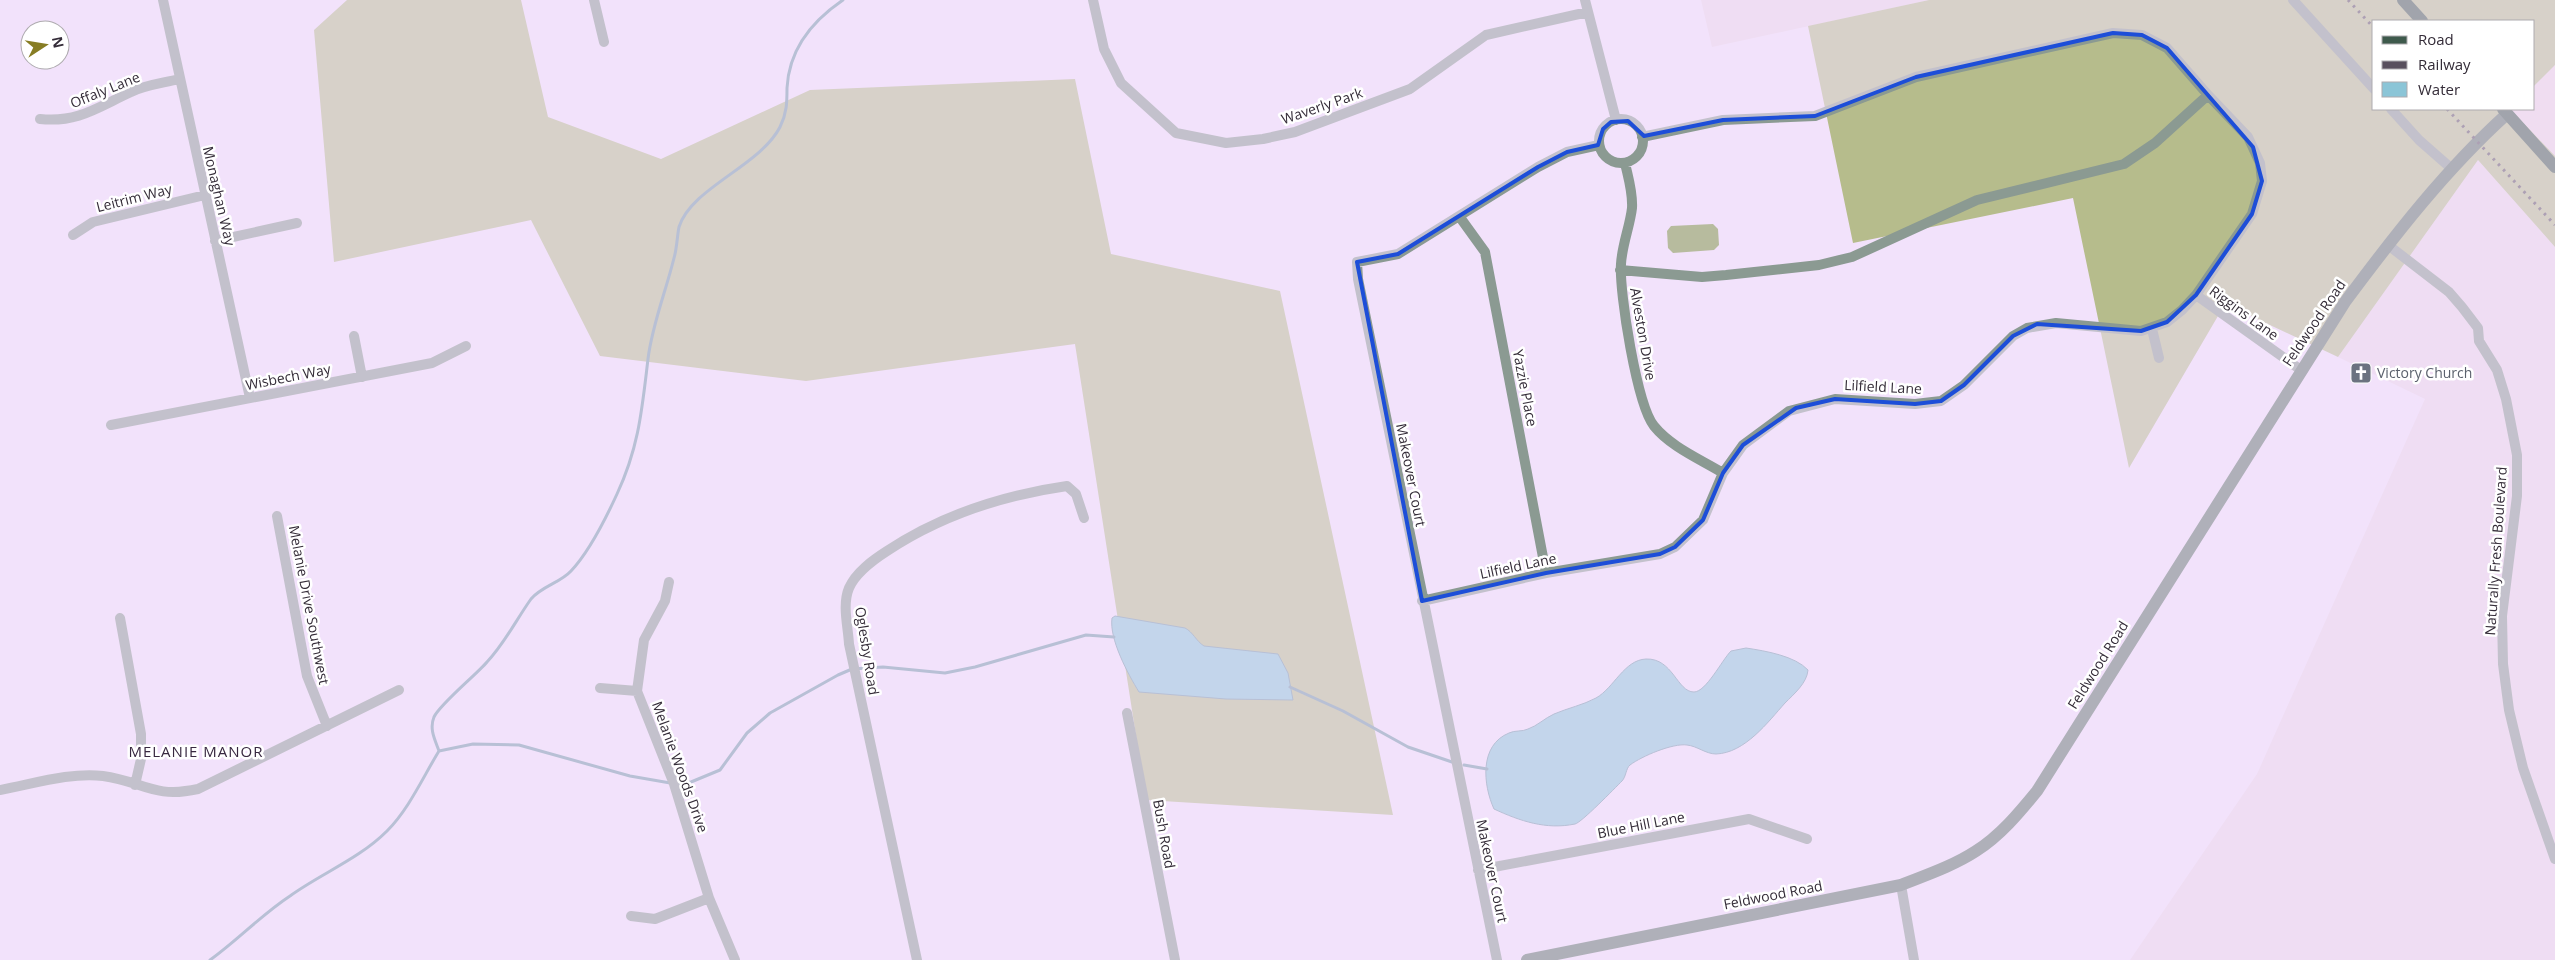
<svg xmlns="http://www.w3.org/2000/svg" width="2555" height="960" font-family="'Open Sans',sans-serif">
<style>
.commercial{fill:#eed8e5}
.industrial{fill:#ebd8e8}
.green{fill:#b7bb9e}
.forest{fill:#b6bc8c}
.water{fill:#8bc5d7;stroke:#7197a7}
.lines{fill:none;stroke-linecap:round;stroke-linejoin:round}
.stream{stroke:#7197a7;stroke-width:3}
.street{stroke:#8b9a92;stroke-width:10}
.secondary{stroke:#5e7469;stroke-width:12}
.primary{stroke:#3e5a4c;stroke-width:12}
.rail{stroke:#59505e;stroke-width:3;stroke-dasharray:2.5 5;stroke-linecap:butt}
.marked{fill:none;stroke:#1d4ed8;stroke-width:4;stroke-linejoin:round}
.labels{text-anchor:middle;stroke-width:5;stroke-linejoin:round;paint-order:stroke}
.street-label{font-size:14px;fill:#342c38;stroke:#fff}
.worship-label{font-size:14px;fill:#5b616d;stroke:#fff;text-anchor:start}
.neighbourhood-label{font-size:15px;letter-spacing:1px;fill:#382840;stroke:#fff}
</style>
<rect width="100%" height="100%" fill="#f2e2fb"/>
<path class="commercial" d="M2555,65V156L2510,109H2534V86Z"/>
<path class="industrial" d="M1701,0H1929L1712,47Z
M2478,160L2555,247V960H2130L2257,774L2425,399L2338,357Z"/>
<path class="green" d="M1713,224L1718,229L1719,245L1714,250L1673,253L1668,248L1667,231L1671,226Z"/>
<path class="forest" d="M347,0H521L548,117L661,159L810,90L1075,79L1111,254L1280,291L1393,815L1146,800L1075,344L806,381L600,356L531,220L334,262L314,30Z
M1929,0H2555V65L2534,86V21H2374V109H2510L2555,156V247L2478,160L2338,357L2225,304L2129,468L2073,198L1853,243L1808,26Z"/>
<path class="water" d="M1115,616L1185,628C1193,632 1196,641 1204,646L1278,654L1288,673L1293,700L1226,699L1139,692C1128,674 1109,639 1112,618Z
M1746,648C1766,651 1795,656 1808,670C1807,683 1794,694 1785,703C1768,722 1745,753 1716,754C1706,754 1697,746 1687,745C1673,743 1642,756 1630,765C1626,768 1626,777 1622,781C1615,788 1581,823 1575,824C1546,830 1520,821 1494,809C1483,785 1479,745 1509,733C1515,730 1522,732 1528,729C1537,726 1545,718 1554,714C1568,708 1583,705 1596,698C1614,688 1624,660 1646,659C1673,658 1677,692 1694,692C1706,692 1722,660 1731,651Z"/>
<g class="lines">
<path class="stream" d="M1290,687L1343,711L1408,747L1452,762
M439,751C435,740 429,729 434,717C440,704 476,675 487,662C505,643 516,620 531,599C542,586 560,583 571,571C589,552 606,518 617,494C639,447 642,409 648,359C652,325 666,291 674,258C677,248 677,237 679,227C691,188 760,166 780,127C787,113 787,102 787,88C789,49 812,21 843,0
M1464,765L1487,769
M210,960C238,940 261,915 290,896C322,873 359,859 387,831C409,809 423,777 439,751L473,744L519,745L630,776L676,784L691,782L720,770L747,733L770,713L838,675L852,669L883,667L945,673L975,667L1086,635L1114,637"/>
<path class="street" d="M163,0L250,398
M594,0L604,42
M1093,0L1104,49L1121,83L1176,133L1226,143L1263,139L1295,132L1410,89L1486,35L1588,12
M1585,0L1616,120
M2293,0L2374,89
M2391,109L2419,140L2452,169
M40,119C78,123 98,107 131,92C145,85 164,83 179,79
M1599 141a22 22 0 1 1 44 0a22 22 0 1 1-44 0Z
M1625,163C1628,177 1633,192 1632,208C1630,226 1622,245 1621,264C1619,292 1637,405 1654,426C1671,447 1700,459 1723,473
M1459,216L1485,252L1546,573
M73,235L93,222L205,195
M215,241L297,223
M2388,245L2449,292L2462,307L2478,328L2479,341L2497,370L2506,399L2517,455V496L2502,616L2503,664L2509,710L2523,768L2555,859
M1620,270L1702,277L1726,275L1819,265L1852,257L1977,200L2124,164L2155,143L2208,95L2167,48L2142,35L2113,33L1916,77L1815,116L1723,120L1642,137
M2196,295L2301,370
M2152,329L2159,358
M354,336L362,377
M111,425L432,363L466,346
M277,516L307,676L327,726
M669,582L665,601L644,640L637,691L674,784L709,898L735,960
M1422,601L1546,573L1660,554L1675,547L1703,520L1723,473L1743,445L1789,411L1835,399L1915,404L1941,401L1964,385L2013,336L2027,328L2056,323L2141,331L2167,322L2182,310L2196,295L2252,214L2262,181L2260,163L2248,137L2208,95
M120,618L141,734V759L135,785
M600,688L637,691
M1127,713L1175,960
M0,790C33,784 70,772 103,776C142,781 153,799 198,789L399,690
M1478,870L1749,819L1807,839
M1901,885L1914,960
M631,916L655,919L709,898
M917,960L849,644C848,626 842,605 849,588C856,572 873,560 887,551C940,516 1004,495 1067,486L1076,494L1084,518
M1497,960L1358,279L1357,262L1398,254L1538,167L1567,152L1599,145"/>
<path class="secondary" d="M1527,960L1901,885C1926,875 1953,866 1976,851C2000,836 2019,813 2037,791L2345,302C2394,236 2446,169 2507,114"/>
<path class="primary" d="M2403,0L2422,21
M2503,109L2555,167"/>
<path class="rail" d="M2348,0L2374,28
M2447,109L2555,225"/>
</g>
<path d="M0 0H2555V960H0ZM2113,33L2142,35L2167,48L2253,147L2262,181L2252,214L2196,295L2167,322L2141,331L2037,324L2013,336L1964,385L1941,401L1915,404L1835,399L1796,408L1743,445L1723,473L1703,520L1675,547L1660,554L1546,573L1422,601L1357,262L1398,254L1538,167L1567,152L1598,145L1603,129L1611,122L1628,121L1644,136L1723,120L1815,116L1916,77Z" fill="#f2e2fb" fill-opacity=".55" fill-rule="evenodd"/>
<path class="marked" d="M2113,33L2142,35L2167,48L2253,147L2262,181L2252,214L2196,295L2167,322L2141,331L2037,324L2013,336L1964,385L1941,401L1915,404L1835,399L1796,408L1743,445L1723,473L1703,520L1675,547L1660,554L1546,573L1422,601L1357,262L1398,254L1538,167L1567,152L1598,145L1603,129L1611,122L1628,121L1644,136L1723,120L1815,116L1916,77Z"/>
<defs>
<g id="church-square" transform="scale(1.125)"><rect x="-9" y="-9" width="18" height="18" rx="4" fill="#6b7280" stroke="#fff"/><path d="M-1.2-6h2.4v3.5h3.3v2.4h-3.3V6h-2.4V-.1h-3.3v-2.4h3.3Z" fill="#fff"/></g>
</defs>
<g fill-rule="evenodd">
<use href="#church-square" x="2361" y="373"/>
</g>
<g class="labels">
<g class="street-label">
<text transform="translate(105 90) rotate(-22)" y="5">Offaly Lane</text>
<text transform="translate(1322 106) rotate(-19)" y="5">Waverly Park</text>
<text transform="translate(219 196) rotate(77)" y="5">Monaghan Way</text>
<text transform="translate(134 198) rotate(-14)" y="5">Leitrim Way</text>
<text transform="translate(2244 313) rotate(36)" y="5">Riggins Lane</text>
<text transform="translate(2314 323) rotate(-56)" y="5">Feldwood Road</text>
<text transform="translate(1643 334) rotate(80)" y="5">Alveston Drive</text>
<text transform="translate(288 377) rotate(-11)" y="5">Wisbech Way</text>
<text transform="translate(1883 387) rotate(3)" y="5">Lilfield Lane</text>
<text transform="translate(1525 388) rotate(79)" y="5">Yazzie Place</text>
<text transform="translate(1411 475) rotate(79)" y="5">Makeover Court</text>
<text transform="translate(2496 551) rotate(-86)" y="5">Naturally Fresh Boulevard</text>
<text transform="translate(1518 566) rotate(-12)" y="5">Lilfield Lane</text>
<text transform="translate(309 605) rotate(79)" y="5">Melanie Drive Southwest</text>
<text transform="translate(867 651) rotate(81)" y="5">Oglesby Road</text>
<text transform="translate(2098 665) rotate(-58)" y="5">Feldwood Road</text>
<text transform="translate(680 767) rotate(70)" y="5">Melanie Woods Drive</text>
<text transform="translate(1641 825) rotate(-11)" y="5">Blue Hill Lane</text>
<text transform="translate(1164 834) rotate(80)" y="5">Bush Road</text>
<text transform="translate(1492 871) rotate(78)" y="5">Makeover Court</text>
<text transform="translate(1773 895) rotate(-11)" y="5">Feldwood Road</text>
</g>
<g class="worship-label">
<text x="2377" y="378">Victory Church</text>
</g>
<g class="neighbourhood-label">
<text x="196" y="757">MELANIE MANOR</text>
</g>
</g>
<rect x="2372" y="20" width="162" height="90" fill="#ffffff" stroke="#aeabaf"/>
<rect x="2382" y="36" width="25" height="8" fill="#3e5a4c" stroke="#aeabaf"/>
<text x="2418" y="45" font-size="15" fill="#342c38">Road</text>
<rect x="2382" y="61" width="25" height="8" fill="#59505e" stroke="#aeabaf"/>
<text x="2418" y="70" font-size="15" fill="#342c38">Railway</text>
<rect x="2382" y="82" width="25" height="15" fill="#8bc5d7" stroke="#aeabaf"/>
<text x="2418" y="95" font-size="15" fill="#342c38">Water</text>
<g transform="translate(45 45) rotate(78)"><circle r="24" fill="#ffffff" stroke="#aeabaf"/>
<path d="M0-4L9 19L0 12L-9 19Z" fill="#877d24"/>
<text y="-8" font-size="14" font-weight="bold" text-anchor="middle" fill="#342c38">N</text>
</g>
</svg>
